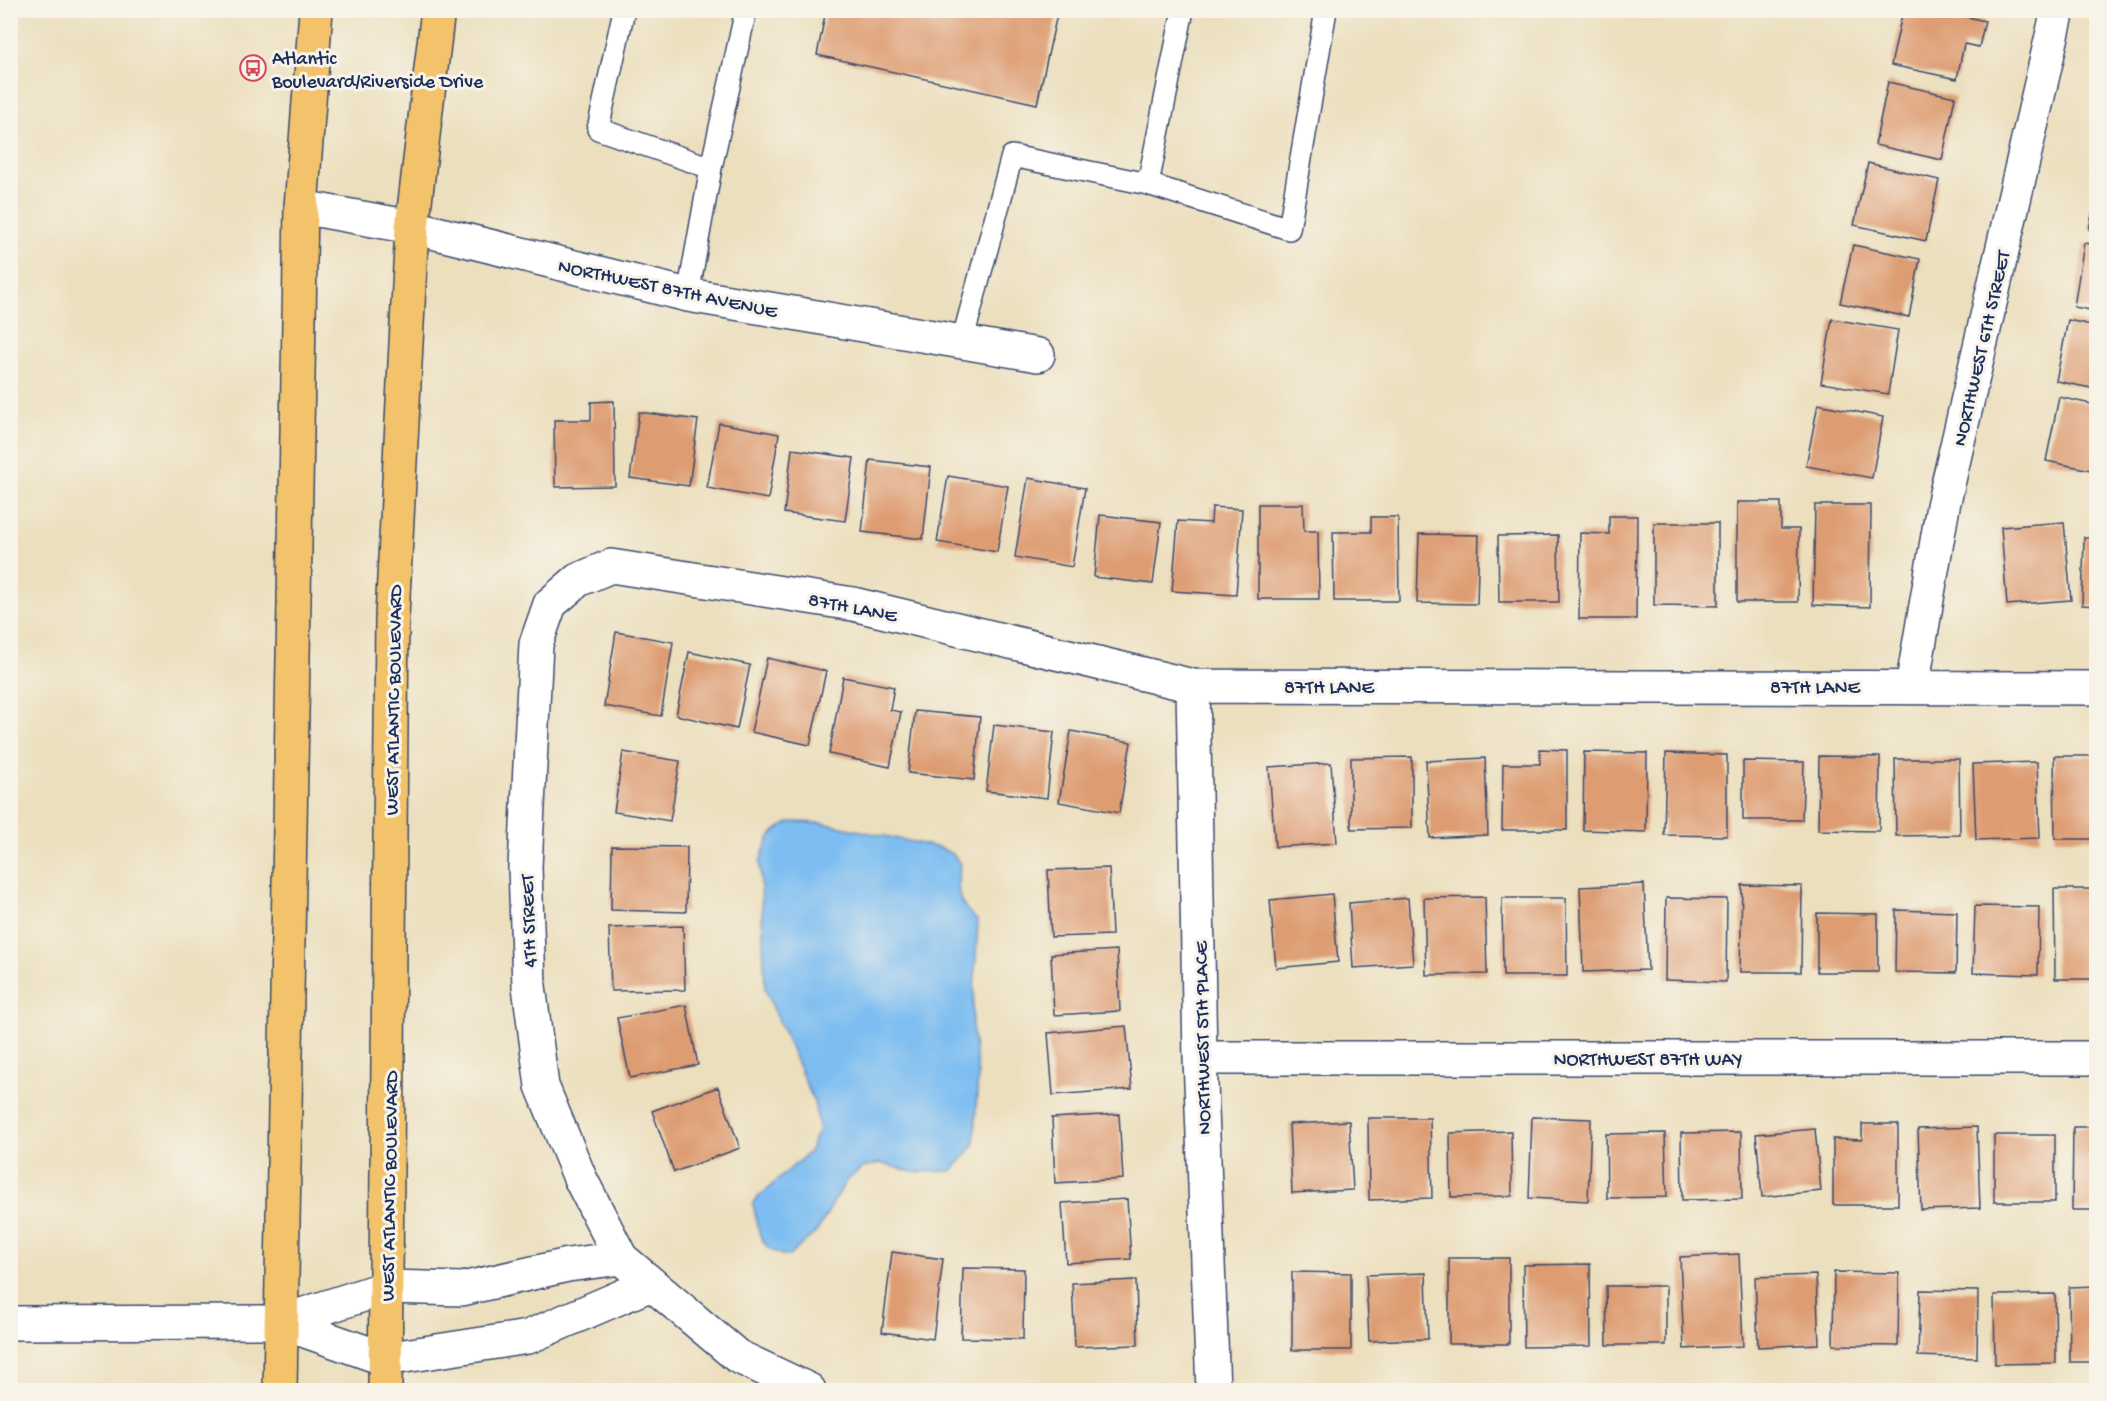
<svg xmlns="http://www.w3.org/2000/svg" width="2107" height="1401" font-family="'Gochi Hand',sans-serif">
<style>
.water{fill:#7dbdf1;stroke:#4c76a8;stroke-width:1.5}
.building{fill:#dd9c72}
.lines{fill:none;stroke-linecap:round;stroke-linejoin:round}
.lane-casing{stroke:#3a496c;stroke-width:24}
.street-casing{stroke:#3a496c;stroke-width:36}
.primary-casing{stroke:#3a496c;stroke-width:36}
.lane{stroke:#fff;stroke-width:21}
.street{stroke:#fff;stroke-width:33}
.primary{stroke:#f2c36a;stroke-width:33}
.labels{text-anchor:middle;stroke-width:6;stroke-linejoin:round;paint-order:stroke}
.poi-label{font-size:20px;fill:#1b2f5e;stroke:#f7f3e8;text-anchor:start}
.street-label{font-size:20px;fill:#1b2f5e;stroke:#f7f3e8}
</style>
<rect width="100%" height="100%" fill="#f7f3e8"/>
<filter id="ink" filterUnits="userSpaceOnUse"><feTurbulence type="fractalNoise" baseFrequency=".0167" numOctaves="2"/><feDisplacementMap in="SourceGraphic" scale="12" xChannelSelector="R" yChannelSelector="G"/><feConvolveMatrix kernelMatrix="1 2 1 2 8 2 1 2 1" color-interpolation-filters="sRGB"/></filter>
<filter id="wash" filterUnits="userSpaceOnUse"><feTurbulence type="fractalNoise" baseFrequency=".008" numOctaves="4" result="noise"/><feDisplacementMap in="SourceGraphic" scale="24" xChannelSelector="R" yChannelSelector="G"/><feGaussianBlur stdDeviation="1.35" result="paint"/><feColorMatrix in="noise" values="0 0 0 0 0 0 0 0 0 0 0 0 0 0 0 0 0 1.4 0 .05"/><feComposite in="paint" operator="in"/></filter>
<g filter="url(#wash)">
<rect width="100%" height="100%" fill="#ecdfbe"/>
<path class="water" d="M791,822L823,823L941,848L954,855L960,864C957,894 955,900 978,921L972,1025L978,1075L974,1145L952,1171L913,1172L879,1163L862,1168L846,1181L817,1231L789,1256C758,1252 757,1228 753,1202L809,1152L819,1128L814,1102L765,989L760,862C767,840 769,831 791,822Z"/>
<g id="blocks">
<path class="building" d="M826,10H1058L1037,104L817,55Z
M1903,10H1938L1985,21L1979,47L1964,44L1957,79L1891,65Z
M1888,82L1955,97L1942,160L1875,145Z
M1868,163L1939,180L1926,241L1854,225Z
M2096,197V230L2089,229Z
M2084,243L2096,245V311L2074,307Z
M1853,245L1920,259L1909,317L1840,303Z
M1832,319L1898,330L1888,394L1821,383Z
M2068,320L2096,326V389L2056,381Z
M2059,397L2096,405V471L2046,461Z
M614,401L615,486L555,487L554,420H591V402Z
M1818,404L1883,417L1872,478L1806,466Z
M639,412L698,420L689,486L630,478Z
M719,423L779,434L768,499L707,488Z
M792,449L854,458L845,521L784,513Z
M870,460L931,467L923,539L862,532Z
M948,476L1008,486L997,552L937,542Z
M1028,478L1085,488L1072,567L1015,557Z
M1737,502H1781V529H1799L1798,602H1737Z
M1258,504H1303L1304,531H1318L1319,599H1258Z
M1815,505H1871L1870,607L1813,605Z
M1212,507L1242,509L1236,595L1172,591L1178,521L1211,523Z
M1100,515L1161,522L1153,584L1094,577Z
M1609,516H1637L1636,619H1579L1580,533L1609,534Z
M1371,517H1398L1399,601H1334L1333,532H1371Z
M2064,522L2071,600L2007,605L2001,527Z
M1654,523H1718V606L1654,605Z
M1419,534L1479,535L1477,604L1417,603Z
M1558,535L1559,602H1499L1498,536Z
M2084,537H2096V606L2082,605Z
M616,632L673,642L661,716L604,706Z
M689,652L750,665L737,729L676,715Z
M767,658L826,671L810,745L751,732Z
M843,677L894,687L890,710L901,712L890,767L829,754Z
M915,711L980,717L974,780L908,773Z
M994,725L1054,732L1047,798L986,791Z
M1071,731L1131,742L1119,813L1059,802Z
M1540,749L1567,750V830H1502L1503,764H1540Z
M623,752L680,761L670,821L614,812Z
M1584,752L1647,753L1646,832L1583,830Z
M1666,753L1727,755V836L1664,835Z
M1819,756L1880,757L1879,831L1818,830Z
M2054,756H2096V839H2055Z
M1412,757V828L1351,829V758Z
M1485,758L1488,835L1430,838L1426,761Z
M1895,759H1959L1960,835L1896,836Z
M1743,761L1804,762L1802,820H1743Z
M2037,762L2040,838L1976,840L1973,764Z
M1331,763L1337,843L1275,847L1269,767Z
M612,846L687,847L686,912L611,910Z
M1109,868L1112,935L1051,937L1048,870Z
M1644,884L1648,970L1583,972L1580,887Z
M1742,885L1802,886L1801,972H1740Z
M2054,889H2096V979H2055Z
M1332,894L1338,962L1276,968L1270,900Z
M1485,897L1487,974L1426,975L1424,898Z
M1408,898L1413,964L1353,968L1349,903Z
M1502,898H1566L1567,976H1503Z
M1666,898L1727,899L1726,982L1665,980Z
M1975,906L2039,907L2038,975L1973,973Z
M1896,910L1957,912L1956,973L1895,972Z
M1817,913L1878,914V972H1817Z
M683,926L685,990L611,991L609,928Z
M1117,950L1120,1011L1054,1015L1051,954Z
M686,1005L698,1065L630,1078L617,1018Z
M1126,1026L1132,1089L1053,1095L1048,1033Z
M718,1087L740,1148L674,1172L652,1111Z
M1119,1114L1123,1179L1055,1183L1052,1118Z
M1532,1117L1591,1119L1588,1201L1529,1198Z
M1368,1118H1430L1432,1198L1369,1200Z
M1349,1121L1353,1190L1292,1193L1289,1124Z
M1862,1124H1898V1205H1833V1139L1862,1140Z
M1977,1127L1980,1208L1921,1210L1918,1129Z
M2073,1127H2096V1210H2072Z
M1815,1129L1821,1191L1762,1197L1756,1134Z
M1511,1131L1512,1196L1451,1197L1450,1133Z
M1741,1132L1742,1199L1682,1200L1681,1133Z
M1665,1133L1667,1197L1607,1198L1606,1134Z
M1994,1135H2055V1202H1994Z
M1127,1199L1131,1259L1066,1263L1062,1203Z
M892,1252L943,1259L933,1339L882,1332Z
M1739,1254L1743,1346L1684,1349L1680,1257Z
M1449,1258H1509V1344H1449Z
M1590,1264L1591,1346L1524,1347L1523,1265Z
M963,1268L1024,1269L1023,1339L961,1338Z
M1292,1272L1351,1273V1350H1292Z
M1834,1272L1899,1273L1898,1346L1833,1345Z
M1426,1273L1428,1339L1369,1341L1366,1275Z
M1816,1275L1819,1344L1758,1347L1755,1277Z
M1136,1280L1138,1345L1075,1347L1072,1283Z
M1606,1286H1666V1345H1607Z
M2096,1286V1362H2070L2069,1287Z
M1920,1290L1978,1291L1977,1358L1918,1356Z
M2055,1294L2056,1363L1995,1364L1994,1295Z"/>
</g>
</g>
<g filter="url(#ink)">
<use href="#blocks" fill-opacity="0" stroke="#3a496c" stroke-width="1.5"/>
<g class="lines">
<g class="lane-casing">
<path id="lane" d="M624,10L598,129L711,168
M1148,184L1183,10
M688,295L711,168L746,10
M962,342L1012,156L1148,184L1289,229L1326,10"/>
</g>
<g class="street-casing">
<path id="street" d="M301,207L412,227L688,295L1038,355
M1193,686L1200,1058L1213,1390
M1912,687L1943,506L2058,10
M1200,1058H2096
M280,1322L385,1359L528,1337L651,1284
M10,1323L280,1322L388,1287L462,1289L568,1265L621,1258
M809,1390L737,1356L621,1258L580,1178L542,1086L529,986L525,867L536,644L550,604L578,580L611,566L853,604L1193,686L2096,688"/>
</g>
<g class="primary-casing">
<path id="primary" d="M280,1390L301,207L316,10
M385,1390L392,617L412,227L438,10"/>
</g>
<use href="#lane" class="lane"/>
<use href="#street" class="street"/>
<use href="#primary" class="primary"/>
</g>
</g>
<defs>
<g id="bus-ring" transform="scale(1.35)"><circle r="9.5" fill="#f7f3e8" stroke="#d1495b" stroke-width="1.5"/><path d="M-5-6H5V4H4V6H2V4H-2V6H-4V4H-5ZM-3.5-4V0h7V-4ZM-3.5 1.2v1.5H-2V1.2ZM2 1.2v1.5H3.5V1.2Z" fill="#d1495b"/></g>
</defs>
<g fill-rule="evenodd">
<use href="#bus-ring" x="253" y="68"/>
</g>
<g class="labels">
<g class="poi-label">
<text x="272" y="64">Atlantic<tspan x="272" dy="23">Boulevard/Riverside Drive</tspan></text>
</g>
<g class="street-label">
<text transform="translate(668 287) rotate(12)" y="7">NORTHWEST 87TH AVENUE</text>
<text transform="translate(1980 348) rotate(-77)" y="7">NORTHWEST 6TH STREET</text>
<text transform="translate(853 606) rotate(11)" y="7">87TH LANE</text>
<text x="1329" y="693">87TH LANE</text>
<text x="1815" y="693">87TH LANE</text>
<text transform="translate(392 700) rotate(-89)" y="7">WEST ATLANTIC BOULEVARD</text>
<text transform="translate(527 921) rotate(-92)" y="7">4TH STREET</text>
<text transform="translate(1201 1038) rotate(-91)" y="7">NORTHWEST 5TH PLACE</text>
<text x="1648" y="1065">NORTHWEST 87TH WAY</text>
<text transform="translate(388 1186) rotate(-89)" y="7">WEST ATLANTIC BOULEVARD</text>
</g>
</g>
<rect width="2107" height="1401" fill="none" stroke="#f7f3e8" stroke-width="36"/>
</svg>
